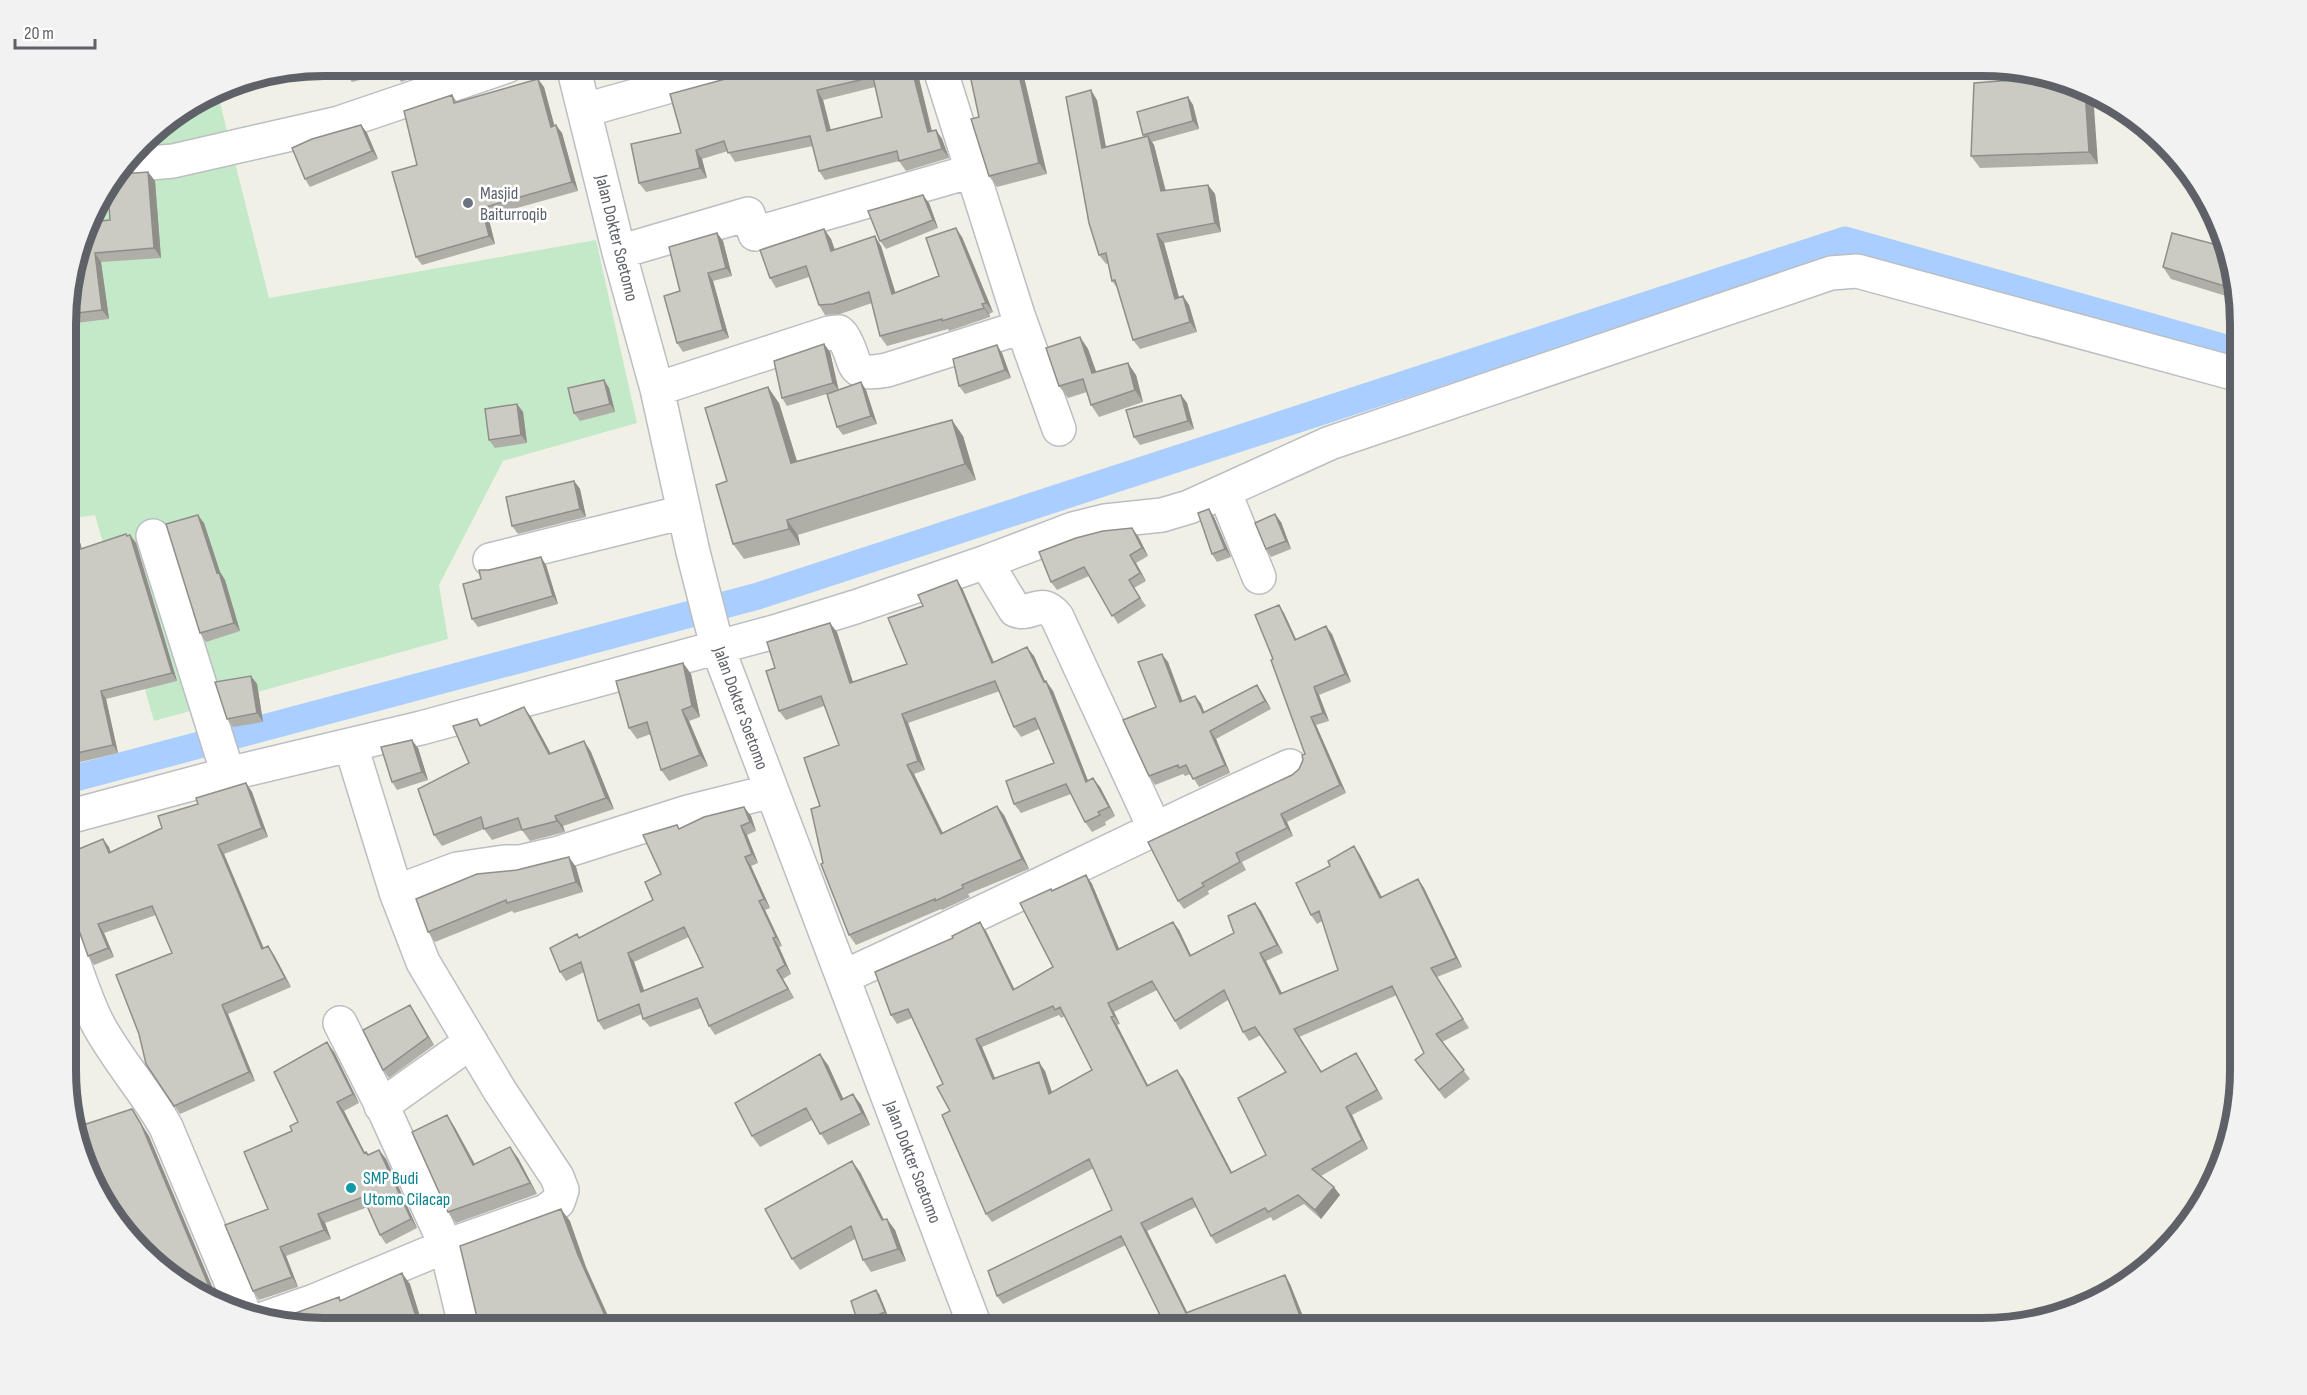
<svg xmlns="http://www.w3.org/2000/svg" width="2307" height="1395" font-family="'Sofia Sans Condensed',sans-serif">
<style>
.green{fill:#c3e9c8}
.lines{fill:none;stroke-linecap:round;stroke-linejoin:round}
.canal{stroke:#a9ceff;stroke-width:27}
.minor-casing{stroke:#bbbec3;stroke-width:36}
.minor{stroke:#fff;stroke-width:33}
.wall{fill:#afafa8;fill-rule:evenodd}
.shaded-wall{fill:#8f8e88}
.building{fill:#cccbc3;stroke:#8f8e88;stroke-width:1.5;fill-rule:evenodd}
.worship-dot{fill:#6b7280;stroke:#fff;stroke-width:2}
.culture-dot{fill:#0f9aa8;stroke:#fff;stroke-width:2}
.labels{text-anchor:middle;stroke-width:5;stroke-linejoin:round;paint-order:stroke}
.worship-label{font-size:18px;fill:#5b616d;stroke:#fff;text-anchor:start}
.street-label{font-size:18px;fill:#5e6168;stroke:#fff}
.culture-label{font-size:18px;fill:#0d838f;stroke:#fff;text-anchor:start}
.rim{fill:none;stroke:#5e6168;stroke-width:8}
</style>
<rect width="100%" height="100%" fill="#f1f0e7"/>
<path class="green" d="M217,91L269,298L596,240L637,423L503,461L439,585L448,639L154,721L95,515L68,519V291L93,210L154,130Z"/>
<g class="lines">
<path class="canal" d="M68,780L758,596L1845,240L2240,352"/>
<g class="minor-casing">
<path id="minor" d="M573,66L619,252L657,389L693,552L717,646L976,1329
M939,66L1018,315L1059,429
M585,110L741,66
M128,165L173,161L339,123L507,66
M619,252L748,214L755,234L761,232L972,171
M657,389L829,333L839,332L842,335C860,362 845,378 887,370L1022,327
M1224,491L1259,577
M153,536L228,774
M490,560L684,512
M986,562L1015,610C1032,617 1040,596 1057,617L1154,827
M68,817L228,774L421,728L774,632L855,607L986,562L1073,529L1105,521L1162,515L1189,507L1330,443L1831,273L1857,271L2240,375
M396,892L457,869L504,862H520L559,853L688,812L772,791
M68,948C78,973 86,1002 99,1026C119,1062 146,1092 166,1127L245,1315
M843,977C993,909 1140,834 1290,766
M340,1023L386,1114L446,1246L466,1329
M381,1106L471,1042
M260,1320L314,1301L446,1246L546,1211L558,1202L562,1190L557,1177L500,1091L423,962L396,892L351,746"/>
</g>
<use href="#minor" class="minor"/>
</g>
<path class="wall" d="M343,66H449L401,82L394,71L352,82L345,73Z
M649,66H672L652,72Z
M916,66L932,131L936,130L942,139L949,158L906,171L899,161L825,180L819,171L813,146L735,162L728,151L702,159L707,178L646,192L639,183L681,133L670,94ZM875,87L882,117L831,130L823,100Z
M1023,73L1047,174L997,187L989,176L979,117Z
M2055,77L2098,164L1980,168L1971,156Z
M544,87L554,126L562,133L578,191L488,216L495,244L422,265L416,257L417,165L452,95L457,102Z
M1188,97L1193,105L1199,129L1152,142L1154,145L1166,191L1208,185L1215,194L1221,232L1164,243L1179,298L1183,296L1189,305L1197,332L1140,349L1133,340L1118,289L1112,281L1109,263L1106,264L1099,255L1097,100L1106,147L1144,137L1143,135Z
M361,125L367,133L378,159L310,187L305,179Z
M148,172L155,181L161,258L101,262L109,319L68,324V291L110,220L123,174Z
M929,203L938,228L886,249L880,241Z
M824,229L831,239L835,250L881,246L895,293L939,276L962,237L993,312L989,314L990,317L949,331L948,329L887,346L880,336L872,303L840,314L825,315L819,305L809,277L776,288L770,278Z
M717,233L723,241L732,276L713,281L729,338L683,352L677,343L680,291Z
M2229,248L2239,300L2171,279L2163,267Z
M1080,337L1088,349L1096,372L1136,375L1143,402L1099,417L1091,405L1087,392L1068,398L1059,386Z
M824,344L830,352L838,390L861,382L866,390L877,424L843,435L837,427L827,394L787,406L782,398Z
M1002,353L1011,378L965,394L959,386Z
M604,380L609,388L615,412L580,421L574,413Z
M1181,395L1187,403L1194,429L1140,445L1134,437Z
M779,403L797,461L963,436L976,480L798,535L800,545L744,559L733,544L727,481Z
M517,404L523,412L527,443L495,448L489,440Z
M574,481L580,489L586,517L518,534L512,526Z
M1214,517L1231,557L1217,562L1212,554Z
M1281,522L1291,549L1271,557L1266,549Z
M204,523L220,572L225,580L240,631L206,642L200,633Z
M126,534L128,536L130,535L136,543L177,681L106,699L118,753L68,765V547L83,548Z
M1138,536L1148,556L1136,563L1146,581L1134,588L1146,606L1118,624L1089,576L1057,590L1051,582Z
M546,565L558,604L478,627L472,619L481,579L489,570Z
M957,580L963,590L994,662L1034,656L1045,682L1046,681L1053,691L1088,781L1100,787L1115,816L1105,822L1106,825L1092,832L1085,822L1071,794L1021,813L1014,804L1054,763L1039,729L1021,737L1014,727L1000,691L908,723L925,770L914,774L943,833L1004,815L1029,869L968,894L970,897L942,910L941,909L856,945L849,935L823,863L820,806L839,745L824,706L786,720L779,711L775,668L837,632L853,682L907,664L923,606Z
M1284,613L1296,639L1332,634L1351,682L1319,695L1329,721L1316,725L1346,793L1287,822L1293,836L1242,862L1246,870L1208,891L1209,894L1184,909L1178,901L1292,775L1299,769L1305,754L1273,659Z
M1168,662L1182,701L1195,696L1201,704L1204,712L1257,685L1262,693L1271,709L1216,739L1230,773L1199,787L1191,774L1185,776L1183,774L1155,785L1149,776L1156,707Z
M683,663L691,674L700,717L689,721L708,766L669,781L661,770L651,734L637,739L629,728Z
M251,676L257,684L263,722L233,727L227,719Z
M531,717L551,754L584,741L591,752L614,809L563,826L565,832L530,841L522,830L492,840L484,829L442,846L434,835L469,763L477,719L481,725Z
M418,748L428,780L397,790L392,782Z
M246,783L252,792L268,837L224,854L264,948L268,946L274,955L291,987L228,1014L255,1081L180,1114L146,1064L172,953L156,915L104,933L114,957L94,965L88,956L81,936L71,923L77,850L103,839L111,852L162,828L198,804Z
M744,807L751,816L756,831L747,835L758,863L751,866L770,908L765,910L782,946L779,947L791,974L783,979L794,998L715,1035L709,1026L701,1008L650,1027L643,1019L642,1014L604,1030L598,1021L584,972L566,981L560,972L580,937L653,900L661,874L680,829ZM689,937L703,967L644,991L634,962Z
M1354,846L1360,855L1382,897L1418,879L1424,888L1462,967L1437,977L1469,1028L1442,1042L1470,1079L1445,1099L1415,1060L1424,1053L1397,995L1299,1037L1322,1072L1362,1062L1383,1099L1352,1115L1368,1149L1321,1176L1340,1195L1321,1219L1304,1204L1273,1221L1271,1217L1216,1244L1211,1236L1196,1207L1147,1231L1187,1313L1285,1275L1290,1284L1308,1329H1130L1161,1317L1126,1245L1003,1304L997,1296L1112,1210L1094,1168L992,1222L986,1214L950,1111L943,1084L912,1018L897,1024L891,1015L986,931L1015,990L1053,967L1052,890L1086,875L1092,884L1119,949L1173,922L1179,930L1191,955L1234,933L1255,903L1261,911L1283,953L1266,961L1282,993L1338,970L1322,921L1317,924L1311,915L1330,866ZM1157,990L1180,1030L1228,1000L1243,1032L1249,1041L1261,1035L1286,1072L1266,1155L1232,1173L1183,1078L1148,1086L1117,1025L1120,1024L1114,1012ZM1059,1015L1061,1018L1065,1016L1092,1070L1052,1092L1045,1071L995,1078L982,1047Z
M576,867L583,892L514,913L512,911L435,942L428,932Z
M410,1005L434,1045L389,1078L383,1070Z
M334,1052L359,1103L344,1111L365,1153L369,1155L379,1150L386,1159L417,1228L386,1244L380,1235L368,1207L325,1223L331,1239L286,1256L298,1287L259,1300L253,1291L268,1209L298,1122Z
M828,1065L843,1099L853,1094L861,1105L870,1125L828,1145L812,1120L760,1147L752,1136Z
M454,1126L475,1164L518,1158L537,1194L456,1223L448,1212Z
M860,1172L884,1220L895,1230L906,1261L871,1272L863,1260L855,1239L800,1270L792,1259Z
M879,1294L888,1316L861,1327L858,1323Z"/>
<path class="shaded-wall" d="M911,66H916L934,141L928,132Z
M1017,66H1019L1023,73L1047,174L1039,163Z
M538,79L544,87L557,135L551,127Z
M817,90L823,100L833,140L827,131Z
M1091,90L1097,100L1108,158L1102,148Z
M2085,90L2093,93L2098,164L2089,152Z
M1188,97L1193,105L1199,129L1193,121Z
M361,125L367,133L378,159L372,151Z
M556,125L562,133L578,191L572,182Z
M936,130L942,139L949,158L942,149Z
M1148,136L1154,145L1168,201L1161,191Z
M696,150L702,159L707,178L700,168Z
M148,172L155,181L161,258L154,248Z
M1208,185L1215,194L1221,232L1215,223Z
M923,195L929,203L938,228L933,220Z
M482,208L488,216L495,244L489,236Z
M956,228L962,237L993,312L986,303Z
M824,229L831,239L838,260L831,251Z
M717,233L723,241L732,276L726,268Z
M1157,234L1164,243L1182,308L1175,299Z
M875,236L881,246L899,304L892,294Z
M95,253L101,262L109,319L102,310Z
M708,273L713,281L729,338L723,330Z
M1183,296L1189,305L1197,332L1190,322Z
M982,304L989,314L990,317L984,308Z
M1080,337L1088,349L1101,385L1092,373Z
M824,344L830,352L839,391L833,383Z
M997,345L1002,353L1011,378L1005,370Z
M1128,363L1136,375L1143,402L1135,390Z
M604,380L609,388L615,412L610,404Z
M861,382L866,390L877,424L871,416Z
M768,387L779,403L802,478L791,463Z
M1181,395L1187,403L1194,429L1188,421Z
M517,404L523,412L527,443L521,435Z
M952,420L963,436L976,480L965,464Z
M574,481L580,489L586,517L580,509Z
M1209,509L1214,517L1231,557L1225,549Z
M1275,514L1281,522L1291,549L1286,541Z
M198,515L204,523L220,572L225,580L240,631L234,623Z
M787,520L798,535L800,545L789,529Z
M1132,528L1138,536L1148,556L1142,548Z
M130,535L136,543L177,681L172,673Z
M1130,555L1136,563L1146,581L1140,573Z
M541,557L546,565L558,604L553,596Z
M957,580L963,590L998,673L992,663Z
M1279,605L1284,613L1300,648L1295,640Z
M830,623L837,632L856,692L850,683Z
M1326,626L1332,634L1351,682L1345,674Z
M1027,647L1034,656L1050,692L1044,682Z
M1162,654L1168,662L1186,710L1180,702Z
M683,663L691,674L700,717L692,706Z
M251,676L257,684L263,722L257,713Z
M1046,681L1053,691L1092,791L1086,782Z
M1257,685L1262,693L1271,709L1265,701Z
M1314,687L1319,695L1329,721L1323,713Z
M101,691L106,699L118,753L113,745Z
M1195,696L1201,704L1208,721L1203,713Z
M524,707L531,717L557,765L549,754Z
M682,710L689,721L708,766L700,755Z
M902,714L908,723L925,770L918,761Z
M1311,717L1316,725L1346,793L1340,785Z
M1210,731L1216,739L1230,773L1225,765Z
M412,740L418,748L428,780L422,772Z
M584,741L591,752L614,809L606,798Z
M907,765L914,774L948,844L941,834Z
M1093,778L1100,787L1115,816L1109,807Z
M246,783L252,792L268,837L262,828Z
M997,806L1004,815L1029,869L1022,859Z
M744,807L751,816L756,831L750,822Z
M1281,814L1287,822L1293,836L1287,828Z
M555,816L563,826L565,832L557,821Z
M741,826L747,835L758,863L752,854Z
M103,839L109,847L114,861L109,853Z
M218,845L224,854L267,957L262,949Z
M1354,846L1360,855L1386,906L1380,898Z
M569,857L576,867L583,892L576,882Z
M745,857L751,866L770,908L764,899Z
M1086,875L1092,884L1123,958L1117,950Z
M1418,879L1424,888L1462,967L1456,958Z
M759,901L765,910L782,946L776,937Z
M1255,903L1261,911L1283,953L1277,945Z
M980,922L986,931L1019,999L1013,990Z
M1173,922L1179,930L1195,964L1190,956Z
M98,924L104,933L114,957L108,948Z
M773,938L779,947L791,974L785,965Z
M268,946L274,955L291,987L285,978Z
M628,953L634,962L648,1001L641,992Z
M1260,953L1266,961L1286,1002L1280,994Z
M777,970L783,979L794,998L788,989Z
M1108,1003L1114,1012L1120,1024L1114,1016Z
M222,1005L228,1014L255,1081L249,1072Z
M410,1005L415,1013L434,1045L428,1037Z
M1111,1017L1117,1025L1153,1095L1147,1086Z
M976,1039L982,1047L999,1088L993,1079Z
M327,1042L334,1052L359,1103L353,1094Z
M1356,1053L1362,1062L1383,1099L1377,1090Z
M820,1054L828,1065L849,1111L841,1100Z
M1039,1062L1045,1071L1055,1102L1049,1094Z
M1177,1070L1183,1078L1237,1182L1231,1173Z
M853,1094L861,1105L870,1125L862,1113Z
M337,1102L344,1111L370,1163L364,1153Z
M1346,1107L1352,1115L1368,1149L1362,1140Z
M132,1109L149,1136L220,1305L216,1303Z
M447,1115L454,1126L481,1176L473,1165Z
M510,1147L518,1158L537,1194L530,1183Z
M379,1150L386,1159L417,1228L411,1219Z
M852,1161L860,1172L890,1232L882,1220Z
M1334,1187L1340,1195L1321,1219L1315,1210Z
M561,1209L570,1221L586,1267L614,1329H611L578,1255Z
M318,1214L325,1223L331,1239L324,1230Z
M887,1219L895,1230L906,1261L898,1249Z
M1141,1223L1147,1231L1192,1322L1186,1313Z
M280,1247L286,1256L298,1287L292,1277Z
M402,1273L410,1284L424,1329H420Z
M1285,1275L1290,1284L1308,1329H1305L1304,1327Z
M876,1290L879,1294L888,1316L885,1312Z"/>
<path class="building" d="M343,66H371L345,73Z
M393,66H414L394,73Z
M750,66H911L928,132L936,130L942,149L899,161L897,151L819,171L810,136L728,153L724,141L696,150L700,168L639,183L631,144L681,133L670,94L740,75L748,69ZM873,77L882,117L827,131L817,90Z
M1002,66H1017L1039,163L989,176L971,119L979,117L970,75Z
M2055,77L2085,90L2089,152L1971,156L1974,83Z
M538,79L551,127L556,125L572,182L482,208L489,236L416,257L392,172L417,165L404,111L452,95L454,103Z
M1091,90L1102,148L1148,136L1161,191L1208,185L1215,223L1157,234L1175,299L1183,296L1190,322L1133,340L1115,280L1112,281L1106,253L1099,255L1089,223L1066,97Z
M1188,97L1193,121L1143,135L1137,112Z
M361,125L372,151L305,179L292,148L312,139Z
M148,172L154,248L95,253L102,310L68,314V291L89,222L110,220L108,191L121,174Z
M923,195L933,220L880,241L868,211Z
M956,228L986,303L982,304L984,308L942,321V319L880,336L869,292L833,304L819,305L806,266L770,278L760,250L824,229L831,251L875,236L892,294L939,276L926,238Z
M717,233L726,268L708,273L723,330L677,343L664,296L680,291L669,247Z
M2172,233L2229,248L2237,290L2163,267Z
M1080,337L1092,373L1128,363L1135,390L1091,405L1083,379L1059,386L1046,348Z
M824,344L833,383L782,398L774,361Z
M997,345L1005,370L959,386L953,359Z
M604,380L610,404L574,413L568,388Z
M861,382L871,416L837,427L827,394Z
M768,387L791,463L952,420L965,464L787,520L789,529L733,544L716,485L727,481L705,408Z
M1181,395L1188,421L1134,437L1126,410Z
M517,404L521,435L489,440L485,409Z
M574,481L580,509L512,526L506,497Z
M1209,509L1225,549L1212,554L1198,513Z
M1275,514L1286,541L1266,549L1255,523Z
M198,515L217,573L219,572L234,623L200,633L166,524Z
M1132,528L1142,548L1130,555L1140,573L1129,580L1140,598L1112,616L1084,567L1051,582L1039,552L1076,538L1103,531Z
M126,534L127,536L130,535L172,673L101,691L113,745L68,755V547L80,544L81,549Z
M541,557L553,596L472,619L463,584L481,579L479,570H489Z
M957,580L992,663L1027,647L1044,682L1046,681L1086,782L1093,778L1109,807L1098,812L1100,815L1085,822L1066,784L1014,804L1006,781L1054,763L1035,718L1014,727L995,681L902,714L918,761L907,765L941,834L997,806L1022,859L962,885L963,888L935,901V899L849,935L821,864L823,863L811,809L820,806L804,758L839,745L821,696L779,711L766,671L775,668L767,642L830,623L850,683L907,664L888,618L923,606L918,595Z
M1279,605L1295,640L1326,626L1345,674L1314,687L1323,713L1311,717L1340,785L1281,814L1287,828L1236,853L1240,862L1202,883L1204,886L1178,901L1148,842L1292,775L1299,769L1303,760L1302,755L1305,754L1271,660L1273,659L1255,615Z
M1162,654L1180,702L1195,696L1203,713L1257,685L1265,701L1210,731L1225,765L1193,779L1186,765L1179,768L1178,765L1149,776L1123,720L1156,707L1138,662Z
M683,663L692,706L682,710L700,755L661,770L647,722L629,728L616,681Z
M251,676L257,713L227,719L215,682Z
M524,707L549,754L584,741L606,798L555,816L557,821L522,830L518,818L484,829L481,817L434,835L418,789L469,763L453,726L477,719L480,726Z
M412,740L422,772L392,782L381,747Z
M246,783L262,828L218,845L262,949L268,946L285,978L222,1005L249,1072L174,1106L146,1064L139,1034L116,975L172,953L152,906L98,924L108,948L88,956L80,933L71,923L68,917V841L70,840L74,851L103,839L109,853L162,828L158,816L198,804L196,798Z
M744,807L750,822L741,826L752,854L745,857L764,899L759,901L776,937L773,938L785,965L777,970L788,989L709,1026L697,998L643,1019L639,1004L598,1021L581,962L560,972L550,948L577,934L579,938L653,900L645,882L661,874L643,835L677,825L679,829L704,817ZM684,927L703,967L641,992L628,953Z
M1354,846L1380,898L1418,879L1456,958L1431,968L1463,1019L1436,1034L1464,1070L1439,1090L1415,1060L1424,1053L1392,986L1294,1029L1321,1072L1356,1053L1377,1090L1346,1107L1362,1140L1312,1169L1334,1187L1315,1210L1298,1195L1268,1212L1265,1208L1211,1236L1192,1198L1141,1223L1186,1313L1285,1275L1304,1327L1301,1329H1130L1161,1317L1121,1236L997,1296L988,1271L1112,1210L1089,1159L986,1214L942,1115L950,1111L937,1087L943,1084L908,1009L891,1015L875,972L953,938L952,936L980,922L1013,990L1053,967L1020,903L1051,889L1052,891L1086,875L1117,950L1173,922L1190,956L1234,933L1228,916L1255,903L1277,945L1260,953L1280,994L1338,970L1319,911L1311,915L1296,883L1330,866L1328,861ZM1152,981L1175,1021L1224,990L1243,1032L1255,1027L1286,1072L1238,1098L1266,1155L1231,1173L1177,1070L1147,1086L1111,1017L1114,1016L1108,1003ZM1053,1006L1055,1010L1060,1007L1092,1070L1049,1094L1039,1062L993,1079L976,1039Z
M569,857L576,882L507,903L506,900L428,932L416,899L477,874L517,870Z
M410,1005L428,1037L383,1070L363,1030Z
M327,1042L353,1094L337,1102L364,1153L366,1152L368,1155L379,1150L411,1219L380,1235L363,1197L318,1214L324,1230L280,1247L292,1277L253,1291L225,1225L268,1209L244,1152L292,1131L290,1126L298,1122L274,1072Z
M820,1054L841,1100L853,1094L862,1113L820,1134L806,1108L752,1136L735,1103Z
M132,1109L141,1124L216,1303L195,1294L109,1214L77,1127Z
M447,1115L473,1165L510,1147L530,1183L448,1212L412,1132Z
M852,1161L882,1220L887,1219L898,1249L863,1260L851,1226L792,1259L765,1209Z
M561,1209L578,1255L611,1329H475L474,1325L476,1313L460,1246Z
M402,1273L420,1329H325L271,1322L339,1297L340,1301Z
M876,1290L885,1312L858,1323L851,1301Z"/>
<circle class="worship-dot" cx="468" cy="203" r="6"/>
<circle class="culture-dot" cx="351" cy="1188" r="6"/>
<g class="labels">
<g class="worship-label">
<text x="480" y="199">Masjid<tspan x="480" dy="21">Baiturroqib</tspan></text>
</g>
<g class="street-label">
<text transform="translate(617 238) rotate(76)" y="6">Jalan Dokter Soetomo</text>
<text transform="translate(741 708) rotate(70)" y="6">Jalan Dokter Soetomo</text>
<text transform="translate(913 1162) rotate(69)" y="6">Jalan Dokter Soetomo</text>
</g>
<g class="culture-label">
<text x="363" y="1184">SMP Budi<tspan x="363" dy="21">Utomo Cilacap</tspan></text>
</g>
</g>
<path d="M0 0H2307V1395H0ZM324 76H1982A248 248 0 0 1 2230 324V1070A248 248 0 0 1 1982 1318H324A248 248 0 0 1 76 1070V324A248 248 0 0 1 324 76Z" fill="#f2f2f3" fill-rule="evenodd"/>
<path class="rim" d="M324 76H1982A248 248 0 0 1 2230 324V1070A248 248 0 0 1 1982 1318H324A248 248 0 0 1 76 1070V324A248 248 0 0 1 324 76Z"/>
<path d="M15 39v9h80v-9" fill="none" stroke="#5e6168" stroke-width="3"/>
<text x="24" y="39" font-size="18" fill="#5e6168" stroke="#ffffff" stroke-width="4.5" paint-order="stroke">20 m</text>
</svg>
